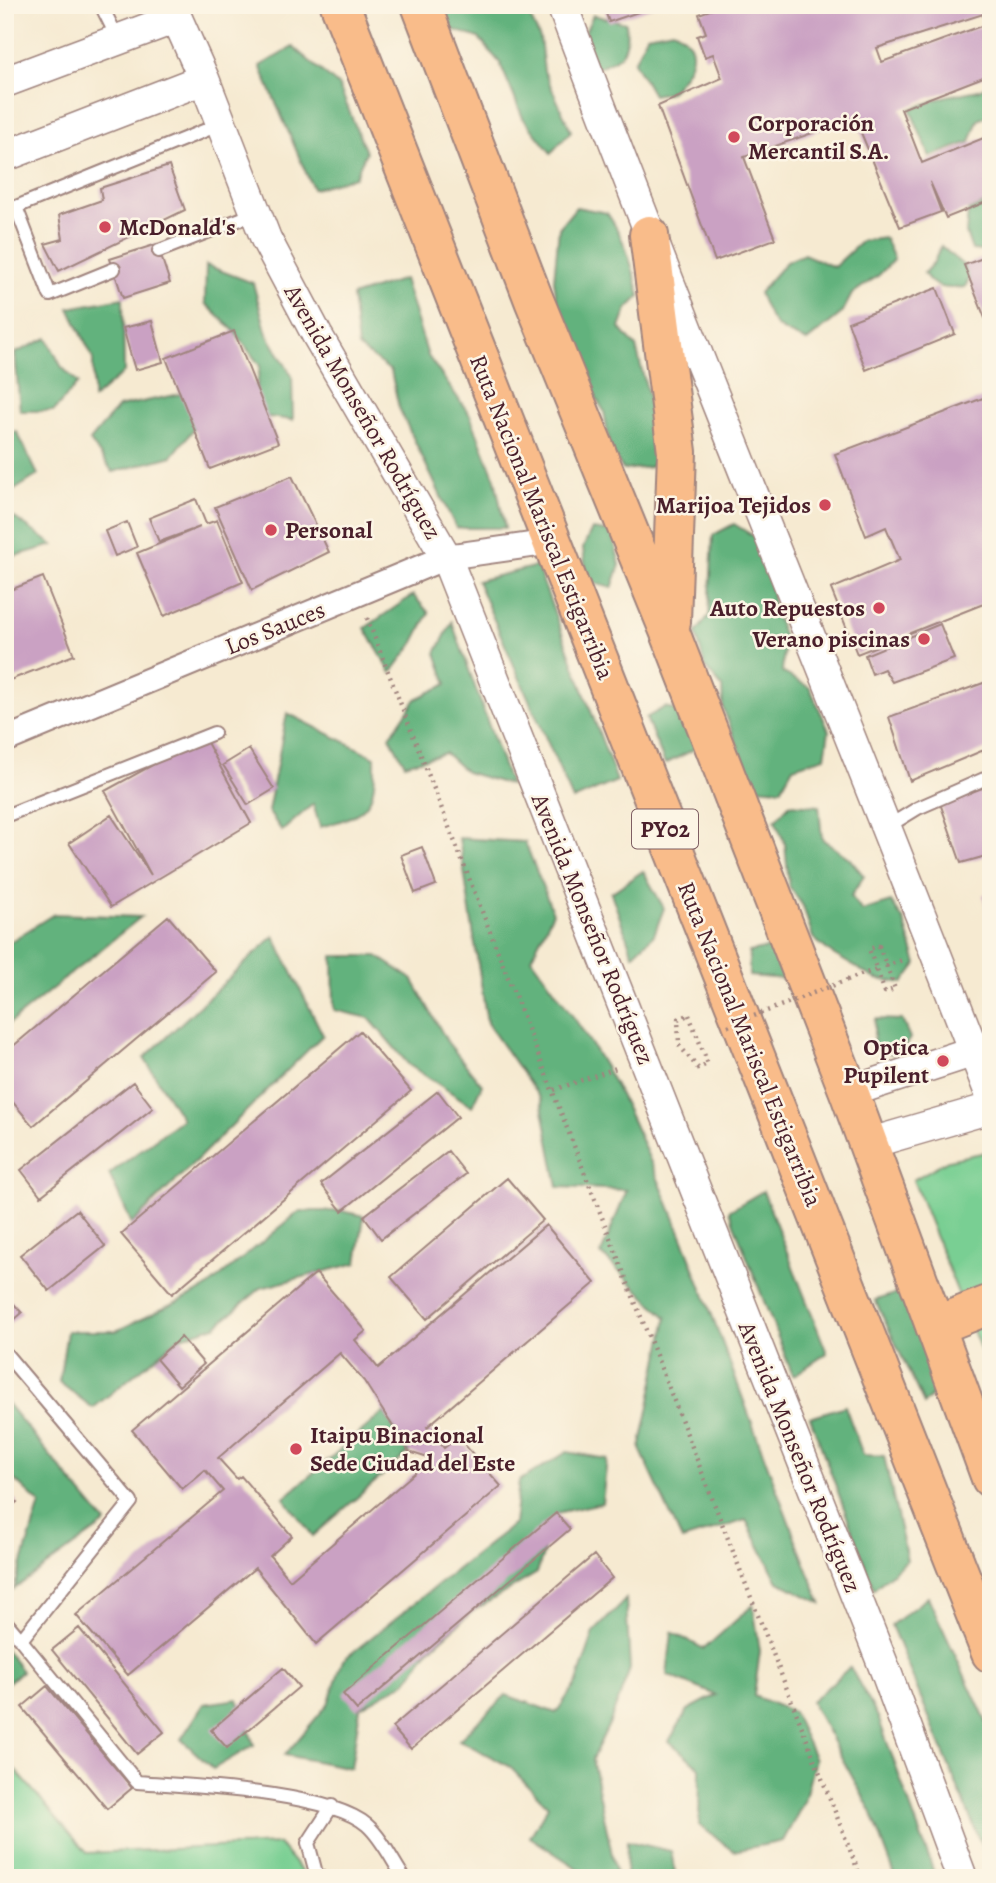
<svg xmlns="http://www.w3.org/2000/svg" width="996" height="1883" font-family="Alegreya,serif">
<style>
.green{fill:#79cf93;stroke:#62775f;stroke-width:2}
.forest{fill:#62b27d;stroke:#566854;stroke-width:2}
.building{fill:#caa1c3;fill-rule:evenodd}
.lines{fill:none;stroke-linecap:round;stroke-linejoin:round}
.service-casing{stroke:#a0847e;stroke-width:16}
.minor-casing{stroke:#a0847e;stroke-width:28}
.tertiary-casing{stroke:#a0847e;stroke-width:33}
.trunk-casing{stroke:#a0847e;stroke-width:42}
.path{stroke:#a0847e;stroke-width:4.5;stroke-dasharray:2 5;stroke-linecap:butt}
.service{stroke:#fff;stroke-width:12}
.minor{stroke:#fff;stroke-width:24}
.tertiary{stroke:#fff;stroke-width:30}
.trunk{stroke:#f9bc8a;stroke-width:38}
.path-bridge{stroke:#a0847e;stroke-width:4.5;stroke-dasharray:2 5;stroke-linecap:butt}
.poi-dot{fill:#d1495b;stroke:#fcf5e5;stroke-width:2.5}
.labels{text-anchor:middle;stroke-width:5;stroke-linejoin:round;paint-order:stroke}
.shield{fill:#fcf5e5;stroke:#7f5f63;stroke-width:2}
.shield-label{font-size:23px;font-weight:bold;fill:#4a1f2b}
.poi-label{font-size:24px;font-weight:bold;fill:#4a1f2b;stroke:#fcf5e5;text-anchor:start}
.street-label{font-size:24px;fill:#4a1f2b;stroke:#fcf5e5}
</style>
<rect width="100%" height="100%" fill="#fcf5e5"/>
<filter id="ink" filterUnits="userSpaceOnUse"><feTurbulence type="fractalNoise" baseFrequency=".0143" numOctaves="2"/><feDisplacementMap in="SourceGraphic" scale="14" xChannelSelector="R" yChannelSelector="G"/><feConvolveMatrix kernelMatrix="1 2 1 2 8 2 1 2 1" color-interpolation-filters="sRGB"/></filter>
<filter id="wash" filterUnits="userSpaceOnUse"><feTurbulence type="fractalNoise" baseFrequency=".00686" numOctaves="4" result="noise"/><feDisplacementMap in="SourceGraphic" scale="28" xChannelSelector="R" yChannelSelector="G"/><feGaussianBlur stdDeviation="1.57" result="paint"/><feColorMatrix in="noise" values="0 0 0 0 0 0 0 0 0 0 0 0 0 0 0 0 0 1.4 0 .05"/><feComposite in="paint" operator="in"/></filter>
<g filter="url(#wash)">
<rect width="100%" height="100%" fill="#f6ead1"/>
<path class="green" d="M991,1151V1376L913,1180L948,1160Z
M5,1758L87,1853L279,1844L307,1878H5Z"/>
<path class="forest" d="M438,5H524L540,38L544,71L571,131L551,153L523,118L500,63L479,38L448,28Z
M593,15L626,23C629,55 623,56 595,69L585,32Z
M673,30C707,46 689,72 670,92L653,95L634,62L647,35Z
M293,47L339,86L366,152L355,177L313,189L260,66Z
M991,83V114L978,120L970,142L930,157L910,109L947,96L979,90Z
M991,200V252L972,250L966,233L968,211Z
M576,207L607,213C625,238 632,266 640,296L627,309L620,328L636,347L654,417L659,445L651,467L623,470L610,448L604,411L575,364L559,318L554,280L559,228Z
M885,238L894,259L879,275L852,294L842,313L807,341C776,330 771,325 759,293L786,262L804,254L834,267L862,241Z
M941,246L972,273L965,287C946,289 934,290 924,273L934,262Z
M206,265L253,283L267,334L292,376L293,420L252,415L260,366L234,331L205,303Z
M404,279L428,356L470,415L495,479L505,528H456L399,408L391,371L358,347L352,296Z
M123,298L124,372L93,399V358L69,308Z
M47,338L61,366L78,383L54,411H20L15,353Z
M180,394L204,416L172,456L113,472L90,441L118,407Z
M17,432L38,475L5,496V433Z
M5,511L53,545L5,559Z
M734,524L776,550L771,583L773,608L785,640L782,672L810,688L829,731L825,757L793,767L781,789L754,787L723,708L722,687L705,667L696,633L709,615L713,535Z
M592,529L612,532L620,565L612,588L587,581L583,548Z
M537,566L617,781L573,800L477,581Z
M413,595L429,613L413,644L391,673L365,628Z
M452,622L510,785L466,772L445,753L405,764L390,737L416,699L447,684L436,653Z
M665,707L686,713L697,748L665,764L646,718Z
M287,713L375,757C376,807 368,814 320,827L313,804L282,831L268,811Z
M790,804L819,806L822,839L849,858L864,876L851,896L862,911L891,902L904,921L917,964L903,983L876,979L831,953L813,938L803,906L789,886L785,844L775,820Z
M459,838L525,842L553,913L531,958C565,1004 600,1052 625,1105C701,1266 753,1438 821,1603L778,1582L746,1520L682,1540L640,1449L667,1318L601,1254L627,1190L558,1187L541,1100L487,1023Z
M643,871L664,908L654,935L633,955L611,893Z
M54,914L141,917L5,1027V945Z
M274,936L323,1035L132,1224L109,1174L182,1119L144,1058Z
M778,946L785,979L749,976V952Z
M333,956H377L412,979L448,1043L482,1085L472,1106L409,1065L369,1018L334,1010Z
M875,1019L902,1020L910,1038L900,1056L873,1048Z
M763,1191L827,1353L793,1376L729,1211Z
M300,1211H342L364,1216L357,1263L261,1288L216,1326L181,1337L93,1408L59,1382L67,1331H116L205,1289Z
M908,1290L946,1381L924,1404L875,1300Z
M5,1401L106,1523L14,1589L40,1504L5,1471Z
M845,1406L863,1455L884,1456L907,1560L874,1589L810,1417Z
M384,1412L409,1452L313,1536L284,1498Z
M567,1452L607,1459L602,1503L556,1513L537,1573L473,1611L427,1652L407,1681L360,1708L351,1768L285,1755L328,1704L343,1660L514,1524L519,1481Z
M928,1597L991,1732V1868L891,1625Z
M626,1599L630,1669L610,1722L592,1759L617,1878H575L580,1870L530,1837L548,1806L509,1766L459,1740L506,1695L556,1713L577,1682L594,1632Z
M753,1605L760,1651L754,1696L793,1712L815,1759L804,1802L783,1841L734,1851L699,1825L700,1768L669,1741L688,1710L716,1695L667,1675L672,1632L704,1649Z
M5,1649L22,1671L5,1685Z
M850,1667L878,1717L936,1878H896L871,1811L811,1702Z
M238,1699L254,1745L213,1769L181,1739L204,1704Z
M627,1841L671,1851L676,1878H626Z"/>
<g id="blocks">
<path class="building" d="M603,5H656V6L609,22Z
M723,5H991V74L901,109L922,163L991,135V200L946,218L930,182L941,212L900,227L855,118L744,157L775,239L715,261L658,106L722,78L713,54L705,57L697,36L706,33L699,14ZM983,14L984,25L882,62L877,48Z
M169,166L185,210L59,271L45,244L63,239L59,215L102,200L100,188Z
M157,244L170,283L123,298L110,259Z
M991,255V316L985,318L964,265Z
M937,288L955,334L866,370L848,322Z
M152,321L163,362L135,370L123,328Z
M234,331L278,443L210,469L166,358Z
M991,395V601L857,654L831,589L900,560L886,527L866,536L835,454Z
M292,476L329,552L252,590L215,507Z
M196,499L206,524L217,520L243,582L164,616L137,553L200,527L159,542L149,518Z
M127,522L137,547L115,556L105,531Z
M43,577L74,655L5,682V592Z
M940,624L954,659L892,682L884,669L872,674L865,655Z
M989,681L991,747L910,781L889,717Z
M204,737L251,823L111,907L69,843L111,815L151,875L105,791Z
M249,749L274,789L248,805L223,765Z
M991,785V866L986,856L961,863L940,803Z
M422,847L436,885L415,893L401,855Z
M991,891V929H990L983,895Z
M168,916L216,972L33,1126L5,1093V1053Z
M360,1031L411,1091L172,1294L121,1234Z
M133,1082L153,1108L41,1196L21,1170Z
M438,1091L458,1117L342,1211L321,1184Z
M448,1151L466,1174L381,1239L364,1216Z
M507,1178L543,1220L427,1319L391,1277Z
M77,1210L105,1246L49,1291L20,1255Z
M546,1225L595,1283L427,1427L444,1448L458,1437L501,1486L316,1644L255,1568L128,1675L76,1615L223,1491L205,1470L182,1489L132,1430L316,1273L366,1331L355,1340L378,1368ZM340,1353L364,1381L409,1452L431,1459L290,1580L270,1556L292,1536L241,1476L237,1479L218,1458Z
M5,1294L22,1313L5,1328Z
M181,1337L204,1364L179,1386L156,1359Z
M5,1488L17,1502L5,1511Z
M556,1513L570,1529L357,1710L343,1694Z
M594,1555L612,1578L411,1749L392,1727Z
M79,1628L164,1732L137,1754L52,1650Z
M283,1668L299,1687L227,1748L211,1730Z
M47,1686L132,1788L107,1809L22,1707Z"/>
</g>
</g>
<g filter="url(#ink)">
<use href="#blocks" fill-opacity="0" stroke="#a0847e" stroke-width="2"/>
<g class="lines">
<g class="service-casing">
<path id="service" d="M101,5L118,39
M159,251L256,213
M114,269L50,295L16,207L221,124
M5,816L214,733
M887,827L918,808L991,776
M5,1353L131,1502L21,1640L137,1782C190,1786 329,1792 367,1825C382,1838 393,1862 404,1878
M5,1621L21,1640
M321,1878L316,1873L308,1843L332,1806"/>
</g>
<g class="minor-casing">
<path id="minor" d="M5,740L446,557L552,542"/>
</g>
<g class="tertiary-casing">
<path id="tertiary" d="M171,5L204,79L266,239L317,335L446,557L886,1672L962,1878
M562,5C700,371 851,731 991,1096
M5,82L176,18
M5,156L204,79
M849,1092L990,1046
M867,1144L991,1108"/>
</g>
<g class="trunk-casing">
<path id="trunk" d="M340,5L991,1653
M421,5L534,300L671,635L849,1092L991,1478
M649,235L677,452L671,622
M935,1326L991,1304"/>
</g>
<path class="path" d="M367,618L861,1878
M879,946L895,989L885,992L869,949Z
M886,966L905,959
M847,980L877,969
M689,1015L708,1064L698,1068L679,1045L678,1019Z
M554,1090L616,1068"/>
<use href="#service" class="service"/>
<use href="#minor" class="minor"/>
<use href="#tertiary" class="tertiary"/>
<use href="#trunk" class="trunk"/>
<path class="path-bridge" d="M728,1026L847,980"/>
</g>
</g>
<g class="poi-dot">
<circle cx="734" cy="137" r="7"/>
<circle cx="105" cy="227" r="7"/>
<circle cx="825" cy="505" r="7"/>
<circle cx="271" cy="530" r="7"/>
<circle cx="879" cy="608" r="7"/>
<circle cx="924" cy="639" r="7"/>
<circle cx="943" cy="1061" r="7"/>
<circle cx="296" cy="1449" r="7"/>
</g>
<g class="labels">
<rect class="shield" x="632" y="809.5" width="66" height="39" rx="5"/>
<g class="shield-label">
<text x="665" y="837">PY02</text>
</g>
<g class="poi-label">
<text x="748" y="131">Corporación<tspan x="748" dy="28">Mercantil S.A.</tspan></text>
<text x="119" y="235">McDonald's</text>
<text x="811" y="513" text-anchor="end">Marijoa Tejidos</text>
<text x="285" y="538">Personal</text>
<text x="865" y="616" text-anchor="end">Auto Repuestos</text>
<text x="910" y="647" text-anchor="end">Verano piscinas</text>
<text x="929" y="1055" text-anchor="end">Optica<tspan x="929" dy="28">Pupilent</tspan></text>
<text x="310" y="1443">Itaipu Binacional<tspan x="310" dy="28">Sede Ciudad del Este</tspan></text>
</g>
<g class="street-label">
<text transform="translate(363 412) rotate(60)" y="8">Avenida Monseñor Rodríguez</text>
<text transform="translate(542 517) rotate(68)" y="8">Ruta Nacional Mariscal Estigarribia</text>
<text transform="translate(275 628) rotate(-22)" y="8">Los Sauces</text>
<text transform="translate(593 929) rotate(68)" y="8">Avenida Monseñor Rodríguez</text>
<text transform="translate(750 1044) rotate(68)" y="8">Ruta Nacional Mariscal Estigarribia</text>
<text transform="translate(800 1457) rotate(68)" y="8">Avenida Monseñor Rodríguez</text>
</g>
</g>
<rect width="996" height="1883" fill="none" stroke="#fcf5e5" stroke-width="28"/>
</svg>
